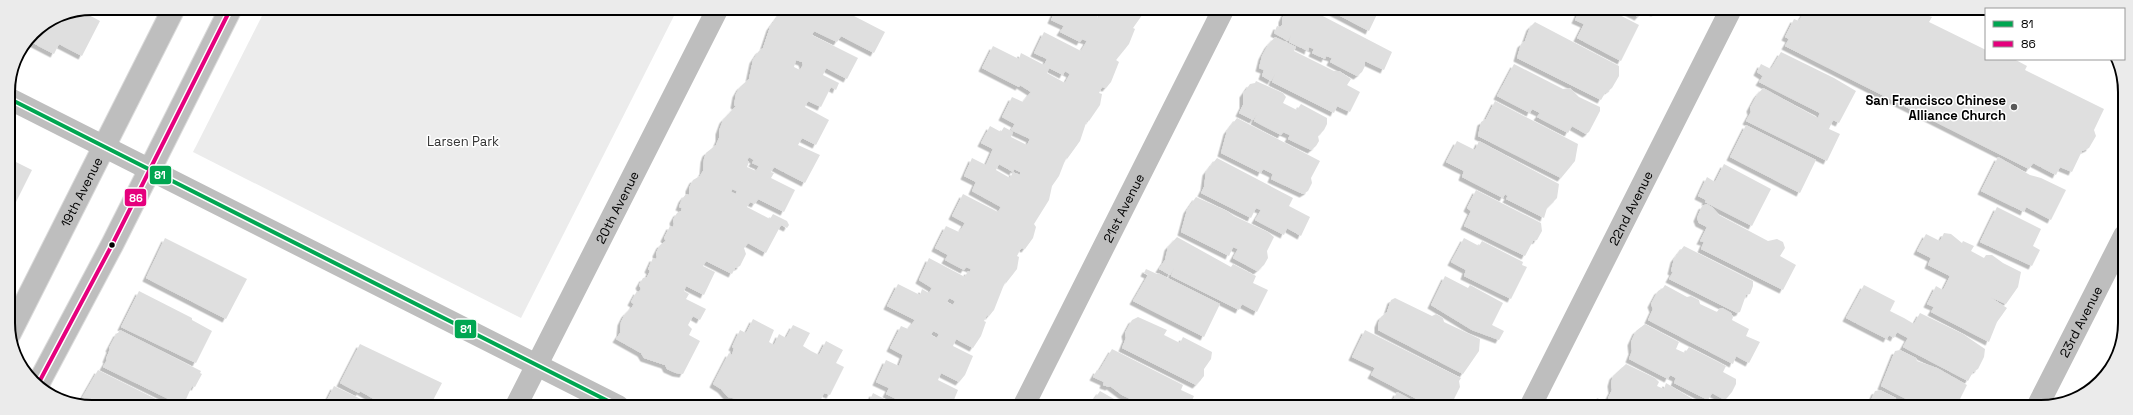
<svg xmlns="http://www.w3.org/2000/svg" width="2133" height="415" font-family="'Space Grotesk',sans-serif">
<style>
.green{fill:#ececec}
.building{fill:#dfdfdf;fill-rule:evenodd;filter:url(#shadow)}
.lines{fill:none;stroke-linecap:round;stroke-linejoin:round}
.highway-casing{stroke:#dbdbdb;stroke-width:24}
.minor{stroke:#bebebe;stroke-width:22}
.highway{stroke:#bebebe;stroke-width:22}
.bus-1-casing{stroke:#fff;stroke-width:7}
.bus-2-casing{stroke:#fff;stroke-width:7}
.bus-1{stroke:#00a651;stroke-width:4}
.bus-2{stroke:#e5007d;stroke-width:4}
.poi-dot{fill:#595959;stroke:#fff;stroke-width:1.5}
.bus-dot{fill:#000;stroke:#fff;stroke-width:1.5}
.labels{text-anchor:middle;stroke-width:3;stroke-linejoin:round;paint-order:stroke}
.poi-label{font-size:13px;font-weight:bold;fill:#000;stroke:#fff;text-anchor:end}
.park-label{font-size:13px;fill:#333;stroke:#fff}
.street-label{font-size:13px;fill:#000;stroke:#fff}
.rim{fill:none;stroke:#000;stroke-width:2}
.line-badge{stroke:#fff;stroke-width:1.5}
.badge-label{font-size:11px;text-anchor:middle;font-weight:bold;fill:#fff}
</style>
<defs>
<filter id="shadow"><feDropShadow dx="-3.5" dy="3.5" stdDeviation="0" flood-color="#0004"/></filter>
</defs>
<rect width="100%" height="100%" fill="#fff"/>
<path class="green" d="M266,8H678L521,318L193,152Z"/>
<path class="building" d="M784,8H854L856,10L854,16L885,32L874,53L841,36L837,42L814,31L812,35L858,58L847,79L826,68L823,75L839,83L836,90L831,87L821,107L808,101L805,107L829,120L816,145L802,138L798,145L820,155L805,183L774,167L771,172L774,173L771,178L795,190L784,212L758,199L755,204L750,202L747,207L770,219L773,214L787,221L789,225L787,228L781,225L766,253L748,243L744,248L746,254L740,266L735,268L732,274L706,261L703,266L715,272L704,295L686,286L684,291L689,294L686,299L706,309L700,320L693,316L688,325L692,329L689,335L700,341L683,374L676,373L667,369L665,365L644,358L641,353L616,339L620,333L621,322L625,314L632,307L634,304L631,302L637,291L639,292L641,289L639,285L643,278L647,277L650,271L648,269L653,258L656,259L657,257L656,253L660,245L666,241L664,238L670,226L673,227L674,224L673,220L677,213L681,211L682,208L679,207L682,199L686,194L689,195V188L693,180L700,176L703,171L704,159L706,153L716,145L719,138V131L723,120L736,106L734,105L736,94L740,87L749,79L753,60L759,51L763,48L770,27ZM796,60L802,62L803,65L800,70L794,67ZM749,157L754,160L752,163L759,166L756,171L747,167L749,162L747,160ZM732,189L737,191L736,194L731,192Z
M1056,8H1097L1099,11L1097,17L1098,18L1104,8H1147L1133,28L1135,29L1129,44L1116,60L1119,62L1111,82L1106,88L1102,87L1099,93L1102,94L1100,105L1089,121L1087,120L1080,141L1067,159L1066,158L1059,176L1052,186L1049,200L1034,224L1036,227L1033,238L1025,249L1022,248L1020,250L1017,256L1019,257L1017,269L1006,283L1005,282L994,310L989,316L987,315L984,321L986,322L981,336L973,348L956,339L953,346L973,356L965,375L959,382L941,373L938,380L958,390L951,407L911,406L886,394L889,388L876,382L886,360L899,366L903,355L890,348L901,326L908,329L915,320L887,306L898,284L920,295L922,289L929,293L932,288L919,280L929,258L965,277L968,271L970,272L971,269L966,267L964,270L945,260L948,255L935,248L946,226L959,232L962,228L965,223L952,216L963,194L998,212L1001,207L972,191L976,182L964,176L972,158L986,165L993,149L981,143L990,126L1001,132L1004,127L1013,132L1011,137L1027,145L1030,139L1011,130L1015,124L1002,117L1012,97L1023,102L1031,92L1020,85L1019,87L982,68L993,46L1019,59L1021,53L1044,65L1047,59L1034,53L1044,32L1081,51L1087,41L1082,39L1080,42L1060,32L1064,26L1051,20ZM1049,68L1063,75L1065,71L1070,74L1065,83L1047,73ZM999,164L1013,172L1014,169L1020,172V175L1013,172L1010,178L996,170ZM949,298L955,301L953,305L947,302ZM933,331L939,334L937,338L931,335Z
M1287,8H1307L1317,13L1392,52L1384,70L1365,61V66L1362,72L1357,76L1330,62L1332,58L1326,56L1325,59L1312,53L1314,49L1309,47L1308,51L1289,42L1291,35L1288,41L1274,33L1277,26L1280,27L1282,25V19Z
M1325,8H1380L1369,31Z
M1580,9H1608L1639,25L1621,61L1577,38L1584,24L1575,20Z
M1622,9H1645L1638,17Z
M1646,9H1657L1655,13Z
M1806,9H1903L1911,13L1913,9L1926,15L1932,17L1929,22L1986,50V59H2014L2027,66L2025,70L2104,109L2094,130L2096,136L2089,148L2082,151L2072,172L2060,167L2056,175L2033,163L2029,169L1785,46L1789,39L1785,37L1794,19L1799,21Z
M80,10L100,21L82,56L59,44L54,54L27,40L33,32L60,14Z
M1535,22L1619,66V76L1612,88L1605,93L1601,100L1517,58L1521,44L1525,41L1530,27Z
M1275,37L1296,47L1294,51L1334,71H1339L1351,79L1347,85L1360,92L1350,112L1337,106L1334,113L1272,82L1275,74L1271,81L1262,76L1264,70L1259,68L1262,56L1268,45Z
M1781,52L1834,78L1856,91L1839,123L1833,120L1829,129L1840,134L1827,161L1746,121L1751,112L1750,108L1757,95L1763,88L1818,118L1820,113L1759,82L1763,76L1757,72L1761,64L1771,69Z
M1514,64L1563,89L1570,88L1579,97L1600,107V111L1589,132L1586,134L1572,126L1568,133L1537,117L1540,113L1532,109L1530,113L1497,96Z
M1256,81L1283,93L1286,97L1283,103L1297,110L1301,104L1327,118V124L1324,130L1318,136L1319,141L1316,146L1311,150L1288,139L1290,135L1283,132L1281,135L1254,121L1257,114L1253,120L1239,113L1243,105V94L1250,84L1255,83Z
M1495,101L1578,144L1575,161L1561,178L1478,136L1481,122L1486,119Z
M1237,118L1320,161L1311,178L1312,183L1308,191L1303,194L1271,179L1273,174L1263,169L1261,173L1221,153L1227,131Z
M1746,125L1816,160L1800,193L1730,157Z
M1457,141L1475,150L1479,141L1559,184L1557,198L1547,208L1544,218L1506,199L1508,196L1505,194L1503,198L1462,177L1464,171L1446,162Z
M1998,157L2030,175L2041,178L2066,190L2051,220L2026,207L2024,212L1981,191Z
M8,158L32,170L9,216Z
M1217,158L1293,198L1289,206L1310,217L1301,236L1287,228L1284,235L1255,220L1261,210L1256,208L1251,218L1201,193L1204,187L1206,172Z
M1724,164L1771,189L1752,226L1705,202L1706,200L1698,196L1707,177L1715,182Z
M1476,190L1541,223L1542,231L1537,240L1533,241L1525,256L1464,226L1471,211L1467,208Z
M1196,197L1227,211L1234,216L1268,232L1274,237L1267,251L1268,258L1264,265L1257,271L1233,258L1238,249L1233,247L1229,256L1181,232L1187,210Z
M1707,204L1713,208L1719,215L1768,241L1777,239L1783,242L1785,248L1780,256L1796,265L1783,290L1701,249L1704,242L1700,241L1707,227L1699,223L1697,218L1702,206Z
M1997,207L2041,229L2033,246L2040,250L2032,266L1980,242Z
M1944,233L1951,234L1962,243L1963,241L1974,246L1971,251L1984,258L1986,255H1992L2003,263L2021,272L2018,287L2006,304L1990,297L2007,308L1997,322L1989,342L1931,312L1934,307L1927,304L1936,286L1943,290L1950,276L1928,265L1931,258L1917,251L1926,234L1940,241Z
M1177,237L1231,267L1233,264L1256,276L1253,283L1268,290L1257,312L1242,304L1239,310L1171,276L1174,268L1170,275L1159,269L1165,260L1168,247Z
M165,238L247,279L226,319L146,278Z
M1464,238L1479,246L1482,241L1523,262L1522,265L1527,267L1511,299L1464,276L1466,270L1451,262Z
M1684,246L1753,281V286L1750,294L1746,295L1740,312L1737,313L1669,279L1673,272L1671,271L1674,259Z
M1146,269L1157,274L1158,273L1220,304L1204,337L1133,301L1148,275L1144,273Z
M1445,276L1468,288L1470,285L1503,303L1492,325L1504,331L1499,340L1472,330L1431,305Z
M1665,285L1687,297L1691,296L1699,300L1700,304L1717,312L1719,309L1722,308L1731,313L1733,317L1732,320L1749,329L1746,336L1760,342L1749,363L1736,356L1733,364L1648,320L1653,309L1651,304L1658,291L1663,288Z
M1864,285L1895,301L1890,311L1904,318L1914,324L1920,313L1963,334L1985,349L1984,357L1978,369L1973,372L1968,381L1903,347L1908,338L1897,332L1894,338L1889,335L1887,339L1846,318Z
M139,291L192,318V320L212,331L196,363L121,327Z
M1395,298L1432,316L1436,314L1443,318L1444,322L1480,339L1479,351L1463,374L1378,330V324L1381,317L1387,312L1391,300Z
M1138,317L1167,330L1164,335L1180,343L1183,337L1212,352L1211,359L1204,369V376L1200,381L1196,385L1122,348L1126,338L1125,333L1132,320Z
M753,319L774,330L769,342L774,345L779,334L786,338L793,325L810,333L803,346L811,351L819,355L826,341L843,350L836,363L844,367L830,395L824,393L818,406H753L746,401L728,397L721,389L713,384L729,353L732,355L734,348L732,347L740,330L746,333Z
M1645,324L1679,342L1676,349L1685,353L1689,347L1726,366L1723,372L1736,379V384L1732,392L1725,400L1712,393L1708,400L1674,383L1676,378L1670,375L1668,379L1629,359L1632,351L1631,342L1636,331Z
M120,330L201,371L200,373L202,374L195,387L192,386L183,406L103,367L107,360L106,359L110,349L109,348L117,333H118Z
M1365,330L1461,378L1459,381L1460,387L1454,399L1449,401L1445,407H1432L1371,375L1375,368L1352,357Z
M360,344L442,383L430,406H386L360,391L359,393L340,383Z
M1112,349L1183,385L1181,390L1194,396L1189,407H1148L1122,395L1110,386L1109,387L1103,385L1104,382L1093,377L1097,370L1099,371Z
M1900,350L1916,358L1917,361L1937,368L1967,385L1956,407H1922L1881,386L1895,351Z
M1626,364L1655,378L1659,382L1657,386L1664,389L1666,383L1706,407L1623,406L1608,398L1612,390L1611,383L1613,376Z
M98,370L170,406L78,405Z
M334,386L369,403L368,406H324Z
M1880,390L1896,398V400L1910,407H1868L1875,391Z
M1100,391L1121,403L1131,407H1089Z
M1397,392L1425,407H1377L1380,401L1390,406Z
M873,393L898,406H867Z
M1597,398L1604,401L1605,399L1621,407H1593Z"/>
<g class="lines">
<g class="highway-casing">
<g id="highway">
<path id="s5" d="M10,333L174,8"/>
<path d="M37,386L112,245L231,8"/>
</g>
</g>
<g class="minor">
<path d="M8,98L618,406"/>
<path id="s1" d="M516,406L718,8"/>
<path id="s2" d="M1023,407L1224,8"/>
<path id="s3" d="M1530,407L1731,9"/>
<path id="s4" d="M2037,407L2124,236"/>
</g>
<use href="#highway" class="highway"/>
<g class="bus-1-casing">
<path id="bus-1" d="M8,98L618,406"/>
</g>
<g class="bus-2-casing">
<path id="bus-2" d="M37,386L112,245L231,8"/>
</g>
<use href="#bus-1" class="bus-1"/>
<use href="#bus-2" class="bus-2"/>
</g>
<circle class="poi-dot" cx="2014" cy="107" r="4"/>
<circle class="bus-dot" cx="112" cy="245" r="3.5"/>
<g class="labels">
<g class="poi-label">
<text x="2006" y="105">San Francisco Chinese<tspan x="2006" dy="15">Alliance Church</tspan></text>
</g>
<g class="park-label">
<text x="463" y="146">Larsen Park</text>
</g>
<g class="street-label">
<text dy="5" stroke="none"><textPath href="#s5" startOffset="158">19th Avenue</textPath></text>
<text dy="5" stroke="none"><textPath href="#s1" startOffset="223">20th Avenue</textPath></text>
<text dy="5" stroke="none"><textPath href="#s2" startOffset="223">21st Avenue</textPath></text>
<text dy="5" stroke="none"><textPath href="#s3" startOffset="223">22nd Avenue</textPath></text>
<text dy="5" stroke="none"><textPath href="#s4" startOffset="96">23rd Avenue</textPath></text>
</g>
</g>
<path d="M0 0H2133V415H0ZM92 15H2041A77 77 0 0 1 2118 92V323A77 77 0 0 1 2041 400H92A77 77 0 0 1 15 323V92A77 77 0 0 1 92 15Z" fill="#ebebeb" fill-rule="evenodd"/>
<path class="rim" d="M92 15H2041A77 77 0 0 1 2118 92V323A77 77 0 0 1 2041 400H92A77 77 0 0 1 15 323V92A77 77 0 0 1 92 15Z"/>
<g class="line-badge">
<rect x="149" y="165" width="23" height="20" rx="4" fill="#00a651"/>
<rect x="124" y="188" width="23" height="19" rx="4" fill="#e5007d"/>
<rect x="454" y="319" width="23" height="20" rx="4" fill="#00a651"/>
</g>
<g class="badge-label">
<text x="160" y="179">81</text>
<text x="136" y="202">86</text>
<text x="466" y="333">81</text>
</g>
<rect x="1985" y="8" width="140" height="52" fill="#ffffff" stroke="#999999"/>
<rect x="1993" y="21" width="20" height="6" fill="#00a651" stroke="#999999"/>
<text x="2021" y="28" font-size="12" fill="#000000">81</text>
<rect x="1993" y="41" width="20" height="6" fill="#e5007d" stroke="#999999"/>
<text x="2021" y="48" font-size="12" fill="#000000">86</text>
</svg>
